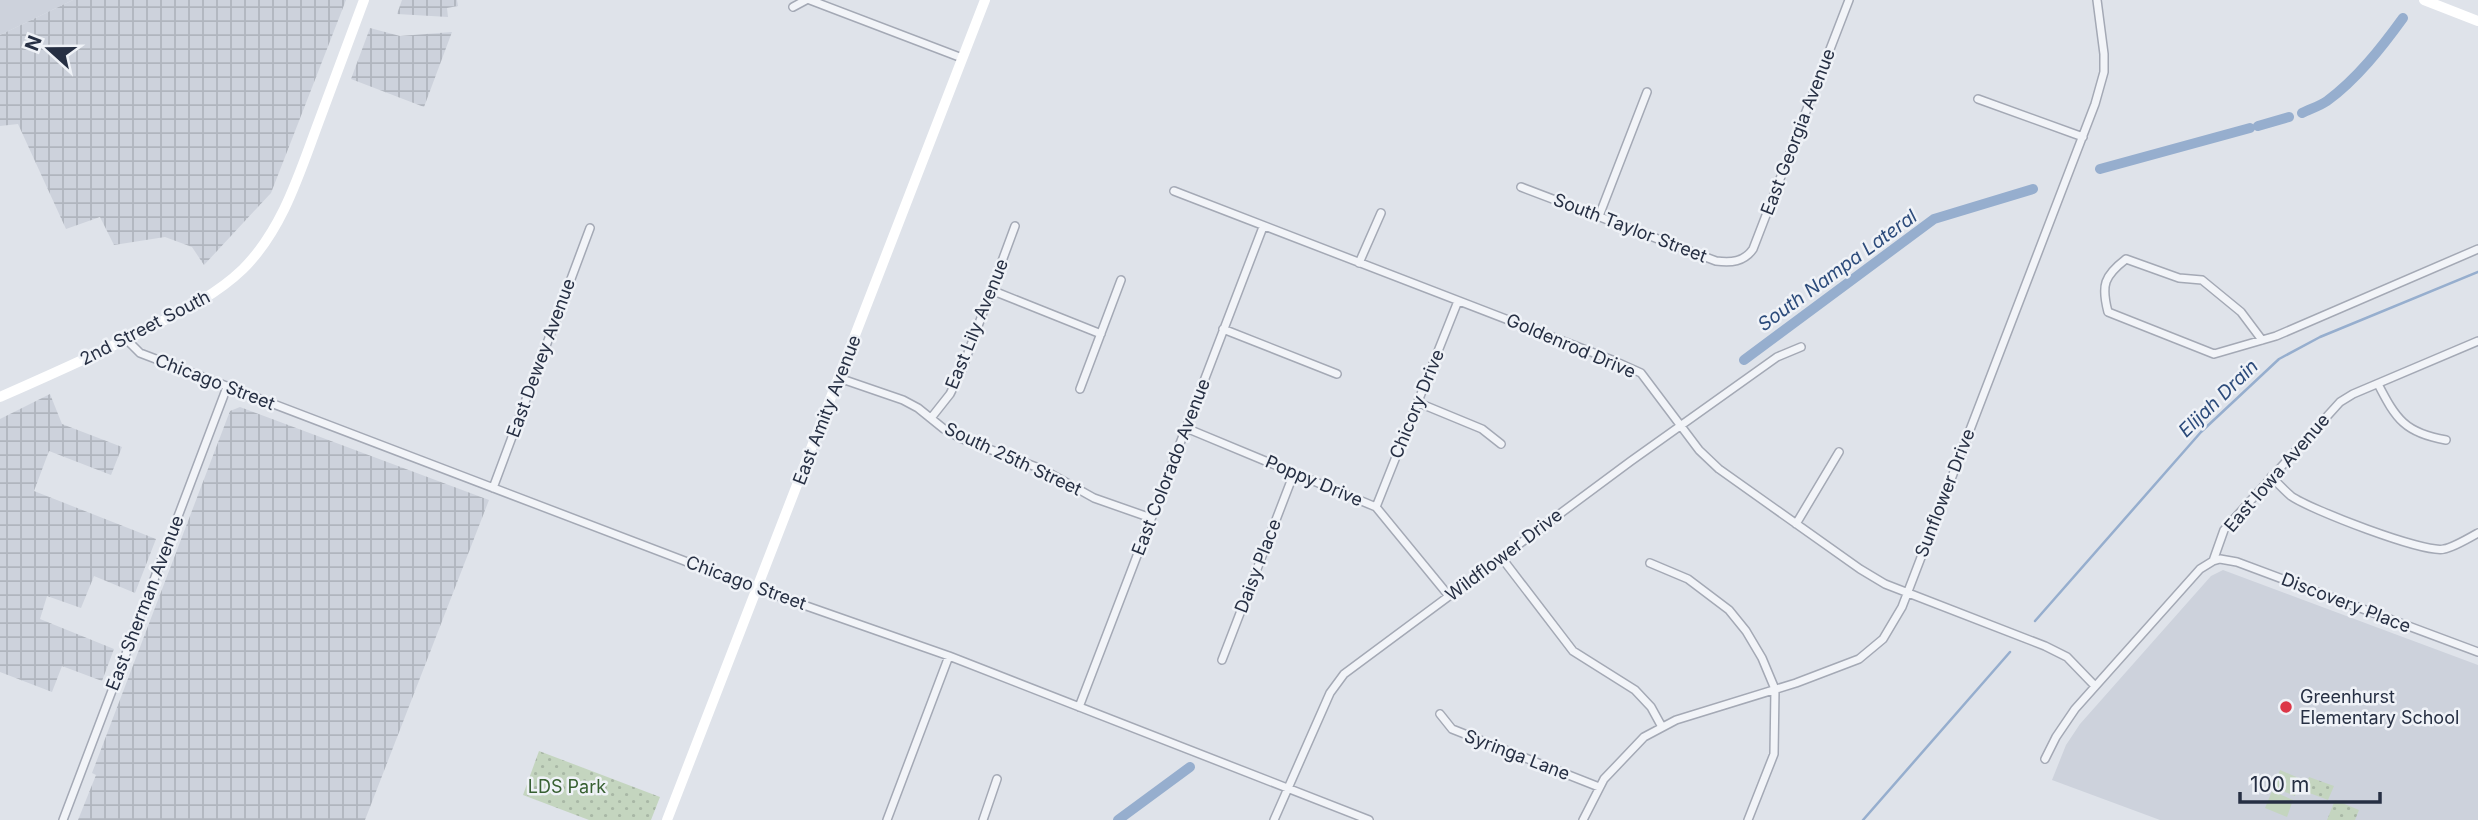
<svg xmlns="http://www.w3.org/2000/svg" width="2478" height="820" font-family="Inter,sans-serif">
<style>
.built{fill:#cdd2dc}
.industrial{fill:url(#industrial-grid)}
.park{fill:url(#park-dots)}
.garden{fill:#c4d5bf}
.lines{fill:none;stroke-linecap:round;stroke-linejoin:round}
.stream{stroke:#96aece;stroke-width:2.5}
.canal{stroke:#96aece;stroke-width:10}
.street-casing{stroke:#a4a9b5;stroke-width:10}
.street{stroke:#f2f4f8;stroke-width:7}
.secondary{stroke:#fff;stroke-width:10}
.poi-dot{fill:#dc3748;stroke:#eff2f7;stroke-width:2.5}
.labels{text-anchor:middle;stroke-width:5;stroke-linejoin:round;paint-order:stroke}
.street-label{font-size:18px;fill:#262f43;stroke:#eff2f7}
.poi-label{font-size:18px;fill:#262f43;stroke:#eff2f7;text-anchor:start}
.park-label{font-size:18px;fill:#386032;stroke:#eff2f7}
.water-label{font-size:19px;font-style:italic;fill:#2c4b7b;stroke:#eff2f7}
</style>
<defs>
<pattern id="industrial-grid" width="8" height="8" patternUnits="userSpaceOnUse" patternTransform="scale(1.75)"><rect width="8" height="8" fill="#cdd2dc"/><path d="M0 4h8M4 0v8" fill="none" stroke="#b0b5be"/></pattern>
<pattern id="park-dots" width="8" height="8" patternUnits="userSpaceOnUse" patternTransform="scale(1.75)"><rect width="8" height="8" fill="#c4d5bf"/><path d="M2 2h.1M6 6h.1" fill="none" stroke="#a8b7a5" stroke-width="1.8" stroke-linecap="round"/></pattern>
</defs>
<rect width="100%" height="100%" fill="#dfe3ea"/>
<path class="built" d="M0,0H73L0,35Z
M2223,570L2478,665V820H2160L2052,780L2066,745L2080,724L2211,576Z"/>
<path class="industrial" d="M73,0H346L271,193L204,265L192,247L165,237L114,245L100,217L66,229L18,124L0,126V35Z
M402,0H457L458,6L447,8L448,17L397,14Z
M370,28L400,36L452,32L424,107L351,79Z
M50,394L62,424L122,447L111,475L49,451L34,491L156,539L135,593L94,576L81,608L47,596L40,619L114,649L102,681L62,666L52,692L0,672V419Z
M240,407L489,500L365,820H78L96,775L92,773L230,411Z"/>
<path class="park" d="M539,751L660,797L651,820H589L523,795Z
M2309,777L2334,786L2328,800L2304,791Z
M2335,800L2359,810L2355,820H2327Z"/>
<path class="garden" d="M2280,770L2301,779L2295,796L2273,787Z
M2272,791L2293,800L2287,817L2265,808Z"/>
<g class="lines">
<path class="stream" d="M2035,621L2201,432L2279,359L2320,337L2478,272
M1863,820L2010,652"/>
<path class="canal" d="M2302,113C2310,109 2320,106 2327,101C2357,79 2382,47 2403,18
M2258,126L2289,117
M2100,169L2250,128
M1744,360L1934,219L2033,189
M1118,820L1190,767"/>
<g class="street-casing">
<path id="street" d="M810,0L962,58
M793,7L806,0
M1978,99L2083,137
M1521,187L1716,261C1731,263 1744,262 1753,249L1849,0
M1174,191L1612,360L1641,373L1699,450L1719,469L1860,569L1885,584L2045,646L2067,657L2095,686
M1599,216L1647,92
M1359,263L1381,213
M991,290L1101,334
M1223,329L1337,374
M127,340L140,353L758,589L949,656L1369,820
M2262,340L2241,312L2202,280L2179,278L2126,259C2104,276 2101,285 2108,312L2214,354L2276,336L2478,249
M839,378L903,400L918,408L944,429L960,438L1044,470L1094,498L1151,518
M2378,384C2396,419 2405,433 2446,440
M1080,389L1121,280
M1419,403L1482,429L1501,444
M931,418L950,394L961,372L1015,226
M1186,428L1376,507L1449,596
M2271,477C2278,483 2284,490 2291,496C2309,509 2425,554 2444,549C2452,548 2471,537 2478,533
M493,488L590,228
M1376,507L1458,301
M1796,524L1839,452
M1501,557L1573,651L1635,690L1651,707L1662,727
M2213,561L2220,559L2237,562L2478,652
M1650,563L1688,579L1729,610L1746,631L1762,658L1775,689L1774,754L1748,820
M1222,660L1294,473
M1079,707L1263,227
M1440,714L1452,729L1599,787
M2045,759L2056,737L2075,709L2200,569L2213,561L2224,530L2340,402L2353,394L2478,341
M63,820L227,387
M887,820L949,656
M983,820L997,779
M1274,820L1330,693L1344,674L1631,461L1777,357L1801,347
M1583,820L1604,779L1644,737L1676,720L1796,683L1859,659L1883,639L1902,607L2095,104L2104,72V54L2097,0"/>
</g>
<use href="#street" class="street"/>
<path class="secondary" d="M2424,0L2478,21
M0,397C50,375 100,353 149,328C183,311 216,295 243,269C281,231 298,178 316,129C332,86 348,43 364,0
M667,820L985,0"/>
</g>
<circle class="poi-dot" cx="2286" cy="707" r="7"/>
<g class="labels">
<g class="street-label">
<text transform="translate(1798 132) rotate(-69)" y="6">East Georgia Avenue</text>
<text transform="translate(1630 228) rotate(21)" y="6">South Taylor Street</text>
<text transform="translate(977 324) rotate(-68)" y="6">East Lily Avenue</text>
<text transform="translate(145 328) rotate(-27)" y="6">2nd Street South</text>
<text transform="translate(1571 346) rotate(23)" y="6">Goldenrod Drive</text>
<text transform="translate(541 358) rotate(-70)" y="6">East Dewey Avenue</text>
<text transform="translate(215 382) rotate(21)" y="6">Chicago Street</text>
<text transform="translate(1417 404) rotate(-68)" y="6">Chicory Drive</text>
<text transform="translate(827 410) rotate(-69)" y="6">East Amity Avenue</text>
<text transform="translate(1013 459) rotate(25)" y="6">South 25th Street</text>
<text transform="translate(1171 467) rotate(-69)" y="6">East Colorado Avenue</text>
<text transform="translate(2277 473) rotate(-49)" y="6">East Iowa Avenue</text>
<text transform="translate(1314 481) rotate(23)" y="6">Poppy Drive</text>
<text transform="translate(1945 493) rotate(-69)" y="6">Sunflower Drive</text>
<text transform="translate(1504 555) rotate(-37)" y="6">Wildflower Drive</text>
<text transform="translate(1258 566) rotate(-69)" y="6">Daisy Place</text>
<text transform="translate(746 583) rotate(20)" y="6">Chicago Street</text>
<text transform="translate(145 603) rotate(-69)" y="6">East Sherman Avenue</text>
<text transform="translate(2346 603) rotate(21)" y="6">Discovery Place</text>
<text transform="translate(1517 755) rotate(21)" y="6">Syringa Lane</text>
</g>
<g class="poi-label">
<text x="2300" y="703">Greenhurst<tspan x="2300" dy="21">Elementary School</tspan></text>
</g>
<g class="park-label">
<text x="567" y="793">LDS Park</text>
</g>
<g class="water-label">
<text transform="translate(1837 270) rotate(-36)" y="7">South Nampa Lateral</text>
<text transform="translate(2218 398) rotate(-44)" y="7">Elijah Drain</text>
</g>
</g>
<g transform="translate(49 49) rotate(291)" stroke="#eff2f7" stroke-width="5" paint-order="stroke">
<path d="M0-5L12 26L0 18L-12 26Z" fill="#262f43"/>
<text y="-10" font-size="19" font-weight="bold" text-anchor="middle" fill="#262f43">N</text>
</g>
<path d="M2240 792v10h140v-10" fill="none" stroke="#262f43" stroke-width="3.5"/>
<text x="2250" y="792" font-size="21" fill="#262f43" stroke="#eff2f7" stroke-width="5" paint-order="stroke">100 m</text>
</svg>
